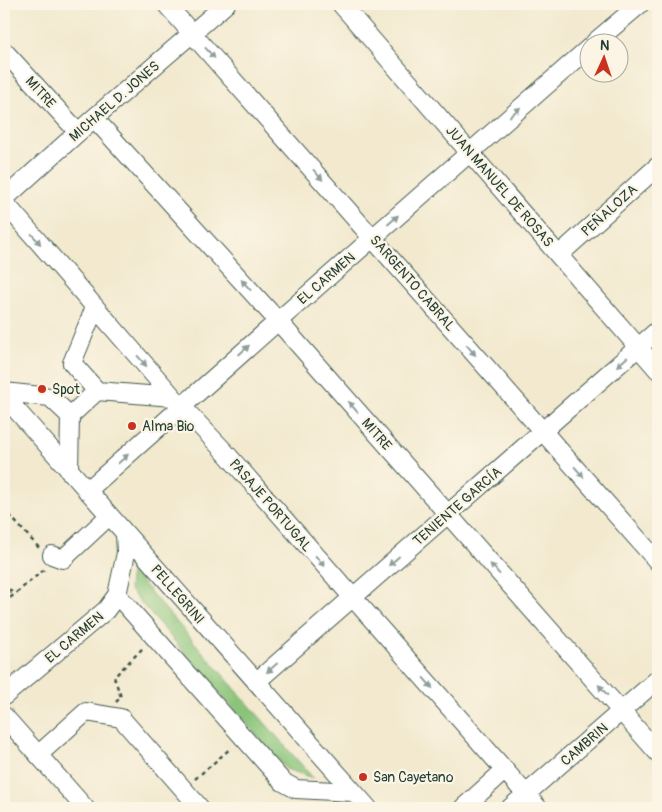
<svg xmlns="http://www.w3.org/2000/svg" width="662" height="812" font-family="Pangolin,sans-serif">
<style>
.green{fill:#8ac479;stroke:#548056}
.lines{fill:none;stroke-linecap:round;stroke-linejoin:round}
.minor-casing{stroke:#3f574b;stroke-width:20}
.path{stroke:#3f574b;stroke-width:2.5;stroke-dasharray:4 4;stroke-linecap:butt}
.minor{stroke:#fff;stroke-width:18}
.oneway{fill:#8f9e9a}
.poi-dot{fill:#c8321e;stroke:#fcf5e5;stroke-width:2}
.labels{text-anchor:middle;stroke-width:4.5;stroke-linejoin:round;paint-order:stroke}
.street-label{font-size:14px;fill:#1f3d34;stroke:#fcf5e5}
.poi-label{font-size:14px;fill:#1f3d34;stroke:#fcf5e5;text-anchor:start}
</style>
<rect width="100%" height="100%" fill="#fcf5e5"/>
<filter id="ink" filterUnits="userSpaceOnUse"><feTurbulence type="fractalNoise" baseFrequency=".02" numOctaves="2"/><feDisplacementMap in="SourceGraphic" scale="10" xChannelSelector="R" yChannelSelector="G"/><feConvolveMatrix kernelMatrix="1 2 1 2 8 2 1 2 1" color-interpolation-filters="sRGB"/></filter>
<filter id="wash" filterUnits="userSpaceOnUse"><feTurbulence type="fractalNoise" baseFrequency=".0096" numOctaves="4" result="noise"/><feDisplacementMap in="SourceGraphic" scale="20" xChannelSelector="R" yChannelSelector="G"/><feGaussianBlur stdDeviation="1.12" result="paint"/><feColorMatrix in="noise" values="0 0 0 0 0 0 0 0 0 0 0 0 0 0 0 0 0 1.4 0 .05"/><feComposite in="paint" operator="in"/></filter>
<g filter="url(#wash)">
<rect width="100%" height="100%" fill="#f2e9cf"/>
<path class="green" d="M131,570L313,778L286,769L129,589Z"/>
</g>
<g filter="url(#ink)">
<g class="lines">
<g class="minor-casing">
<path id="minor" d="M166,4L658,562
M341,4L658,370
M595,42L640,4
M4,51L78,132
M94,118L278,321L658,753
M4,199L94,118L226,4
M4,202L173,397L224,451L538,808
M560,254L658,166
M95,307L72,363L97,391
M4,392L50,397L70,416
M4,396L368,808
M69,471L70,416L97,391L173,397
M87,491L278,321L590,47
M52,555L63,559L109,516
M117,595L283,782L296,789L353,792
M256,682L658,330
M4,696L106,610L117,595L126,553L125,534
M4,716L85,808
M38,755L86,712L121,718L200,808
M463,808L505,770
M510,808L658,679"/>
</g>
<path class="path" d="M4,509L40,549
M4,583L14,595
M4,603L46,568
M116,702L121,697L114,677L143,648
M195,779L231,748"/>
<use href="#minor" class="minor"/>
</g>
<defs><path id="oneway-solid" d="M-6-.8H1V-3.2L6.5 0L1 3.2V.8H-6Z" transform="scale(1.25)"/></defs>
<g class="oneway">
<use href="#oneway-solid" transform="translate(210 53) rotate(48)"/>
<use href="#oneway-solid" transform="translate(515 112) rotate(-41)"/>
<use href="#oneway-solid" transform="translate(318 175) rotate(48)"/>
<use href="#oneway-solid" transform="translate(393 220) rotate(-42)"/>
<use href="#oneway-solid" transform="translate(36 239) rotate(49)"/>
<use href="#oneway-solid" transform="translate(246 285) rotate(-132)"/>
<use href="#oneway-solid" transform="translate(244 350) rotate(-42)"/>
<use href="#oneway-solid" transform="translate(471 350) rotate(49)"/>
<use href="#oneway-solid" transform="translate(142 361) rotate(49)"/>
<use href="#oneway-solid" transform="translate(622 362) rotate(139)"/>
<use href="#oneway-solid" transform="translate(353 407) rotate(-131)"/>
<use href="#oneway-solid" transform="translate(123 459) rotate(-42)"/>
<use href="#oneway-solid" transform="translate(579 472) rotate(49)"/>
<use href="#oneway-solid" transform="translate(320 561) rotate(49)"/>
<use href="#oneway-solid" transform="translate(394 561) rotate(139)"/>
<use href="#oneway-solid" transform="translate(495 569) rotate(-132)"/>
<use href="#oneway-solid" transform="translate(272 668) rotate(139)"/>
<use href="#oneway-solid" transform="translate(428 683) rotate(49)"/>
<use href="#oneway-solid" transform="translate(603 690) rotate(-132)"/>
</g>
</g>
<g class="poi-dot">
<circle cx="42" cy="389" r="5"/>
<circle cx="132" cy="426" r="5"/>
<circle cx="363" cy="777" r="5"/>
</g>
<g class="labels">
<g class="street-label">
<text transform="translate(41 92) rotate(48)" y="5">MITRE</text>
<text transform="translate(114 101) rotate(-41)" y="5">MICHAEL D. JONES</text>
<text transform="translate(500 186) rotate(49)" y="5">JUAN MANUEL DE ROSAS</text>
<text transform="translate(609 210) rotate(-42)" y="5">PEÑALOZA</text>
<text transform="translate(326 278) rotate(-41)" y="5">EL CARMEN</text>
<text transform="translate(413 283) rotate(49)" y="5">SARGENTO CABRAL</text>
<text transform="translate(377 434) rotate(49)" y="5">MITRE</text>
<text transform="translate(271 505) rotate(49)" y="5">PASAJE PORTUGAL</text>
<text transform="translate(457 506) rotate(-41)" y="5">TENIENTE GARCÍA</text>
<text transform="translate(178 594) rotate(49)" y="5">PELLEGRINI</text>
<text transform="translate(74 637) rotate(-40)" y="5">EL CARMEN</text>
<text transform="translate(584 744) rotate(-41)" y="5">CAMBRIN</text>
</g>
<g class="poi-label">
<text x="52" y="394">Spot</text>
<text x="142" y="431">Alma Bio</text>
<text x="373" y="782">San Cayetano</text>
</g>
</g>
<rect width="662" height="812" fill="none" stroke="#fcf5e5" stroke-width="20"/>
<g transform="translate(604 58) rotate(3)"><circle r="24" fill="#fcf5e5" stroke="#a4ab9e"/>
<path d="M0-4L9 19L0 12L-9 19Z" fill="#c8321e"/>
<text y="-8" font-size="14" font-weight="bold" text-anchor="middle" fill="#1f3d34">N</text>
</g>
</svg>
